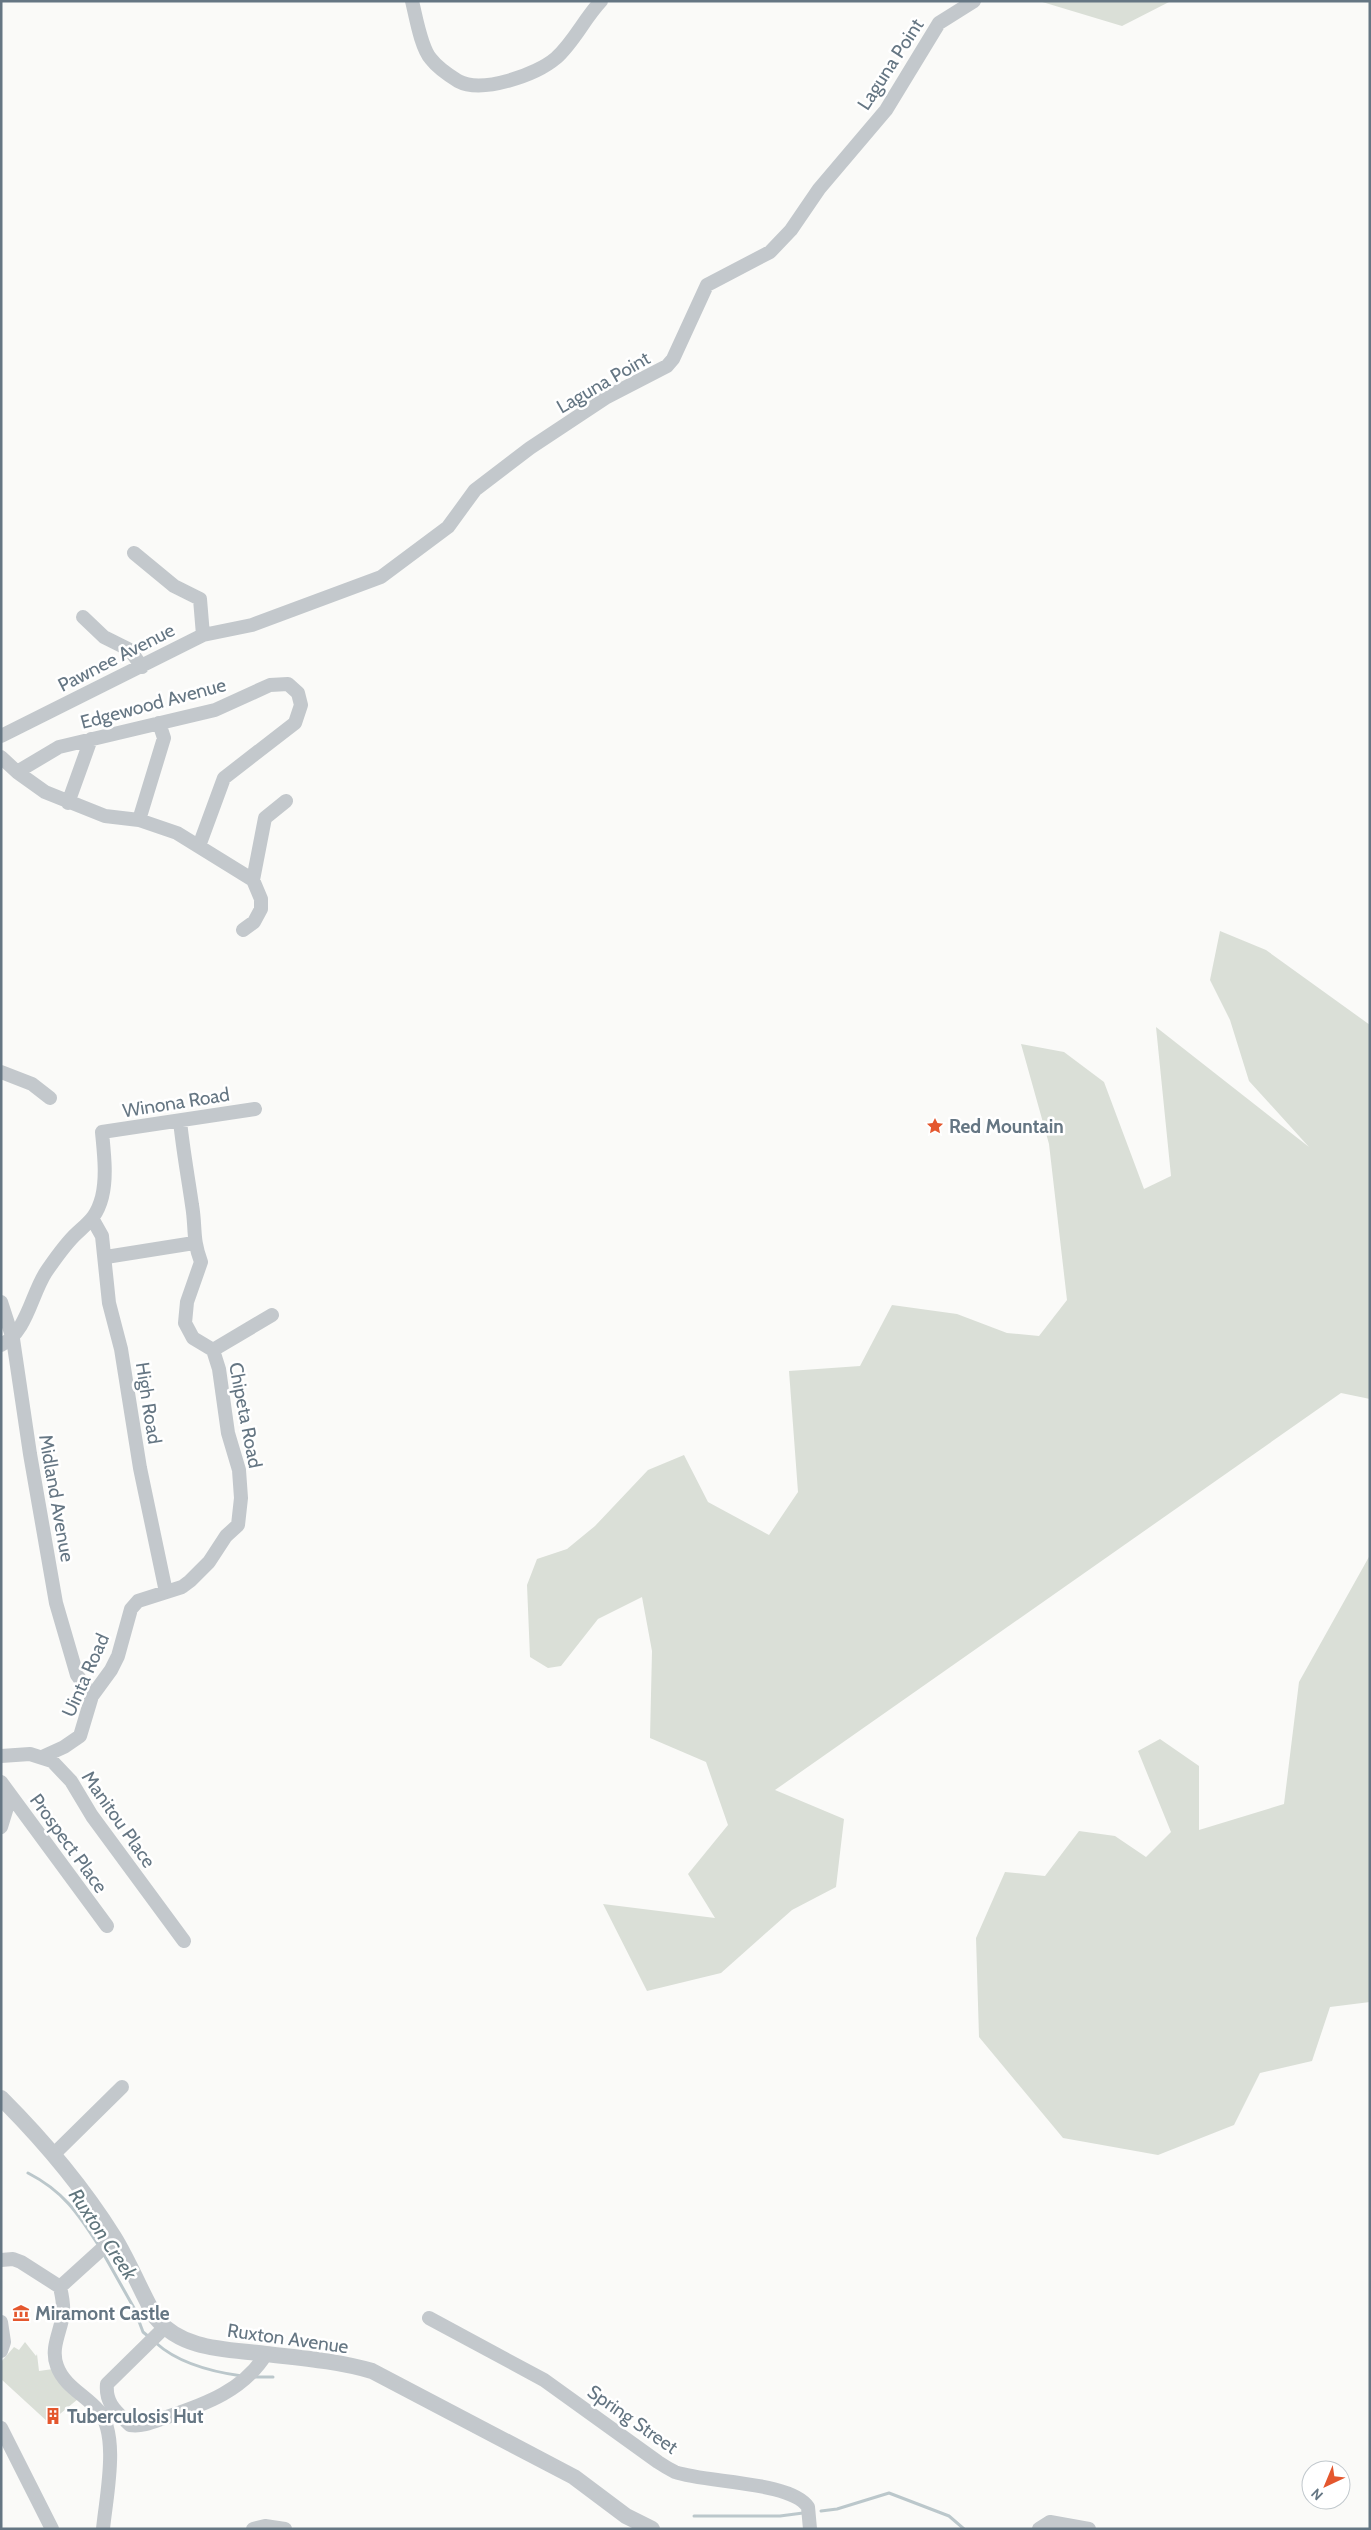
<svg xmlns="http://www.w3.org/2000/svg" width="1371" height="2530" font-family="Cabin,sans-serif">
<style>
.green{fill:#dadfd7}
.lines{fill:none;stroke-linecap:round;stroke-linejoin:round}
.stream{stroke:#bbc7cb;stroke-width:3}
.minor{stroke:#c3c8cc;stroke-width:14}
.tertiary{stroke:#c3c8cc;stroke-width:16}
.labels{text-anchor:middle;stroke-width:5;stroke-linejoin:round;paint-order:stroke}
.street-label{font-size:19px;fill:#657683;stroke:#fff}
.poi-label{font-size:19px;font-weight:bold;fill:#657683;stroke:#fff;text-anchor:start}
.water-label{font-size:20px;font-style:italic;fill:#60757c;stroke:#fff}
</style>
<rect width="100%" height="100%" fill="#fafaf8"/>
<path class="green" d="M1039,1H1171L1122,26Z
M1220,931L1266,950L1370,1025V1399L1341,1393L775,1790L844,1819L836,1887L792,1910L721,1973L647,1991L603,1904L715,1918L688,1874L728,1825L706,1762L650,1738L652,1651L642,1597L598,1619L561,1666L548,1668L530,1657L527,1585L537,1559L567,1549L595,1526L648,1470L684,1455L708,1502L769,1535L798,1492L789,1371L860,1366L892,1305L957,1314L1007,1333L1039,1336L1067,1300L1049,1144L1021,1044L1064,1052L1104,1082L1144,1189L1171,1176L1156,1027L1309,1147L1249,1081L1230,1020L1210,980Z
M1370,1555V2002L1330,2007L1312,2061L1260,2073L1234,2125L1158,2155L1063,2138L979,2037L976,1938L1005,1872L1045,1876L1079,1831L1115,1836L1146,1857L1171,1832L1138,1751L1160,1739L1199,1766V1830L1284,1804L1299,1682Z
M25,2342L36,2356L37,2354L39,2371L53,2369L78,2399L49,2423L1,2379V2362L14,2347L19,2350Z"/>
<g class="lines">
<path class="stream" d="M28,2173C63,2191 78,2213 99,2246
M103,2253L134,2308L143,2332L149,2337
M156,2343C178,2363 213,2372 242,2376
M253,2377H273
M821,2511L837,2509L889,2493L949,2516L964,2529
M694,2516H780L803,2513"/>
<path class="minor" d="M412,1C416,17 421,48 431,59C437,67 450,76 458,81C482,94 536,75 556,58C574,42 584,19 601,1
M134,553L174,586L200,599L203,635
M83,617L104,637L130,650L142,667
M1,736L203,635L252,625L381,577L448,527L475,490L530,448L607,397L667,366L673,359L707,285L770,252L791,230L819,189L886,110L939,23L974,1
M1,757L17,772L45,792L105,816L139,820L177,833L253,880L261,899V909L254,922L243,930
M17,772L59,747L215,710L270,685L288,684L298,693L301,705L295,723L224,778L199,846
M68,803L91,739
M139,820L164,738L159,723
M253,880L265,818L286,801
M1,1072L32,1084L50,1098
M93,1220L102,1236L109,1303L121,1349L140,1468L166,1592
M106,1257L194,1243
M1,1302L13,1339L30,1454L56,1603L77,1675L92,1696
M1,1345C27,1332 31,1295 46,1272C55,1259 65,1244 77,1233C90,1221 97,1216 102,1197C107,1176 104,1154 102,1132L255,1109
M213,1350L272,1315
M1,1756L30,1754L52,1761L71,1781L92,1816L184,1941
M42,1757L64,1747L80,1736L92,1696L111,1670L118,1656L131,1609L138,1601L182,1587L190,1581L209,1562L226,1536L238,1525L241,1498L239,1470L228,1433L219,1369L213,1350L193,1338L185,1323L187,1302L201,1262C192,1238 196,1228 192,1205C188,1177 183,1150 180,1121
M1,1782L107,1926
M1,1827L8,1804V1794
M54,2154L122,2087
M1,2260L13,2259L21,2262L60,2287L114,2238
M60,2287C62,2296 64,2304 63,2314C61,2331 50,2348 57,2366C64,2386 85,2395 98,2410C120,2434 106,2497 103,2529
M429,2318L544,2380L658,2462C664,2466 669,2469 675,2472C705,2483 791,2481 808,2507L810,2529
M1,2322L4,2342L1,2351
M164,2328L107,2384C105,2404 117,2412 130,2425C143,2427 155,2421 167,2417C206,2404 244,2390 266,2354
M1,2428L52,2529
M253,2529L265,2526L285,2529
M1039,2529L1050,2522L1089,2529"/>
<path class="tertiary" d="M1,2098C44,2141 82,2186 114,2237C130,2263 141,2292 156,2318C183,2351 228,2349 266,2354C301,2358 338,2361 372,2371L574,2477L626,2516L652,2529"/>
</g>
<defs>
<g id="sight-bare" transform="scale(1.35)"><path d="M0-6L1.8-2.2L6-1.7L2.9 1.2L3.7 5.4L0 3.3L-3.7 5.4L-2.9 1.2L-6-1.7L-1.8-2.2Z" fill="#e4572e" stroke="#fff" stroke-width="2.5" paint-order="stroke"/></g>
<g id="museum-bare" transform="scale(1.35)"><path d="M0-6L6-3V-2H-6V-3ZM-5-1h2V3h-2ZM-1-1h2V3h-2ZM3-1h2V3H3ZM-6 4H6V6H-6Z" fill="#e4572e" stroke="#fff" stroke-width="2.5" paint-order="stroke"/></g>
<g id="building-bare" transform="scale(1.35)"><path d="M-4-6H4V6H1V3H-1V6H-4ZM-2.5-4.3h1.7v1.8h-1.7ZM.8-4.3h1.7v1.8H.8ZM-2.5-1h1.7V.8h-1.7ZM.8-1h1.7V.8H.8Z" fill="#e4572e" stroke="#fff" stroke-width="2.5" paint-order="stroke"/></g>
</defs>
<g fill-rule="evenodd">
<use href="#sight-bare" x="935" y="1126"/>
<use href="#museum-bare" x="21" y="2313"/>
<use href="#building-bare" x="53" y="2416"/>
</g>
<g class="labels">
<g class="street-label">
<text transform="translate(890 64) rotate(-57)" y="7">Laguna Point</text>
<text transform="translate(603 382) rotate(-30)" y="7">Laguna Point</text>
<text transform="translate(116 657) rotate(-27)" y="7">Pawnee Avenue</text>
<text transform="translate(153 703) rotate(-15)" y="7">Edgewood Avenue</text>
<text transform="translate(176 1102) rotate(-9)" y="7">Winona Road</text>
<text transform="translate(149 1403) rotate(81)" y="7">High Road</text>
<text transform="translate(246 1415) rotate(79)" y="7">Chipeta Road</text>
<text transform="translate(57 1498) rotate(80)" y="7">Midland Avenue</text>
<text transform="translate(85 1675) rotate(-66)" y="7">Uinta Road</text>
<text transform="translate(119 1819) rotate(55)" y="7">Manitou Place</text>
<text transform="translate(69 1843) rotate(54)" y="7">Prospect Place</text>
<text transform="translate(288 2338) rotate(8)" y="7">Ruxton Avenue</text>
<text transform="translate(633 2419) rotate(35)" y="7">Spring Street</text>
</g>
<g class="poi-label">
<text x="949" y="1133">Red Mountain</text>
<text x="35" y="2320">Miramont Castle</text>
<text x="67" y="2423">Tuberculosis Hut</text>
</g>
<g class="water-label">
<text transform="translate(103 2234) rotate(56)" y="7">Ruxton Creek</text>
</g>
</g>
<rect width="1371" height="2530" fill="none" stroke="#657683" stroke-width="5"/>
<g transform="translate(1326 2485) rotate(224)"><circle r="24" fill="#ffffff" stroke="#c1c8cd"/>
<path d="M0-4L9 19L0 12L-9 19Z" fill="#e4572e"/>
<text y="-8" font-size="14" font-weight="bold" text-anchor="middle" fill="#657683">N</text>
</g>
</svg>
